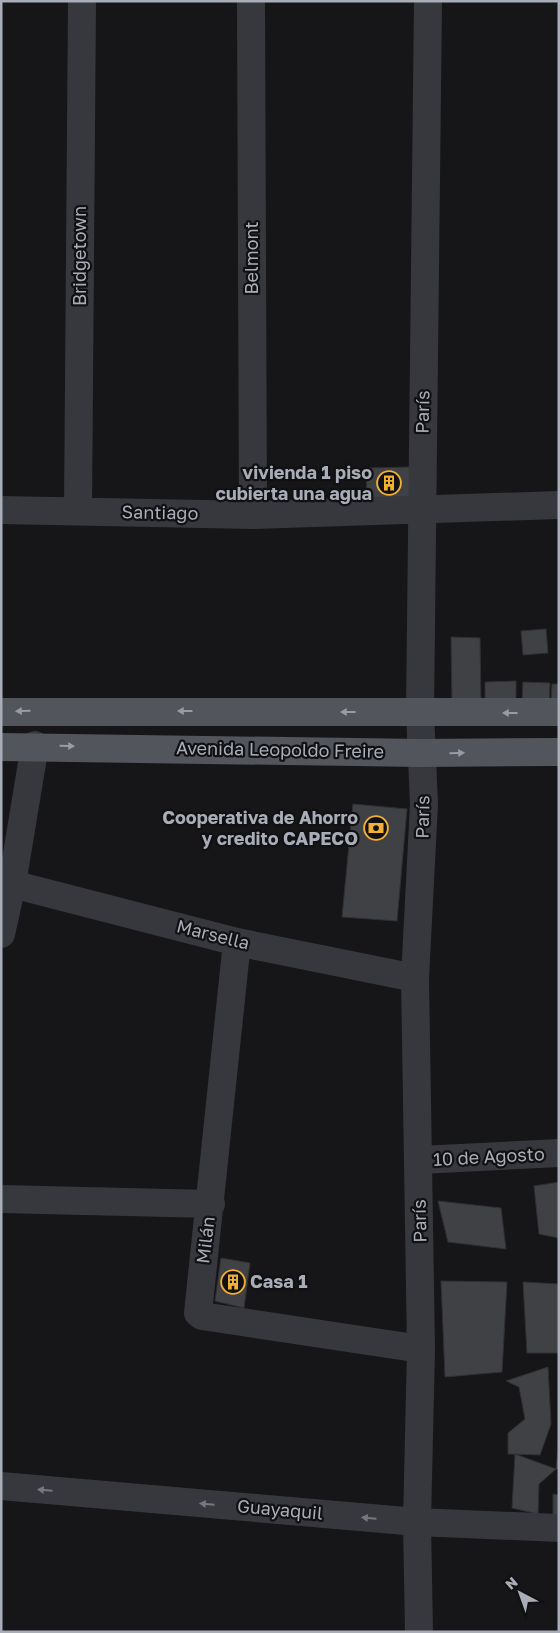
<svg xmlns="http://www.w3.org/2000/svg" width="560" height="1633" font-family="'Golos Text',sans-serif">
<style>
.building{fill:#404145;stroke:#303034}
.lines{fill:none;stroke-linecap:round;stroke-linejoin:round}
.minor{stroke:#37383d;stroke-width:28}
.major{stroke:#53555c;stroke-width:28}
.oneway{fill:#979ba6}
.oneway2{fill:#757881}
.labels{text-anchor:middle;stroke-width:4.5;stroke-linejoin:round;paint-order:stroke}
.street-label{font-size:18px;fill:#a8adb8;stroke:#111113}
.poi-label{font-size:18px;font-weight:bold;fill:#a8adb8;stroke:#111113;text-anchor:end}
</style>
<rect width="100%" height="100%" fill="#161618"/>
<path class="building" d="M410,467L412,498L366,499L367,468Z
M546,629L548,653L523,655L521,631Z
M451,637L480,638L481,702L452,704Z
M516,681V703L485,704V682Z
M523,682L550,683L549,705L522,704Z
M552,684H559V705H551Z
M353,804L407,809L397,921L342,917Z
M559,1182V1238L539,1234L534,1186Z
M438,1201L501,1208L506,1249L448,1242Z
M221,1258L250,1263L244,1308L215,1301Z
M441,1281L507,1282L502,1372L445,1377Z
M523,1282L559,1284V1353H527Z
M548,1367L551,1424L540,1455L508,1454V1433L525,1419L519,1387L506,1381Z
M559,1440V1469H556Z
M515,1454L556,1469L539,1484L538,1514L512,1508Z
M553,1494L559,1495V1522L553,1520Z"/>
<g class="lines">
<path class="minor" d="M251,1L253,515
M1,510L253,515L559,505
M78,511L82,1
M12,884L237,942L415,978
M1,934L12,884L35,745
M237,942L198,1313L202,1316L421,1349
M420,1160L559,1153
M1,1199L211,1204
M1,1486L417,1522L559,1528
M419,1632L417,1522L421,1349L415,978L424,804L420,713L428,1"/>
<path class="major" d="M1,712H559
M1,747L421,753L559,752"/>
</g>
<defs><path id="oneway-solid" d="M-6-.8H1V-3.2L6.5 0L1 3.2V.8H-6Z" transform="scale(1.25)"/></defs>
<g class="oneway">
<use href="#oneway-solid" transform="translate(23 711) rotate(179)"/>
<use href="#oneway-solid" transform="translate(185 711) rotate(-180)"/>
<use href="#oneway-solid" transform="translate(348 712) rotate(-180)"/>
<use href="#oneway-solid" transform="translate(510 713) rotate(180)"/>
<use href="#oneway-solid" transform="translate(67 746) rotate(1)"/>
<use href="#oneway-solid" transform="translate(457 753) rotate(-1)"/>
</g>
<g class="oneway2">
<use href="#oneway-solid" transform="translate(45 1490) rotate(-175)"/>
<use href="#oneway-solid" transform="translate(207 1504) rotate(-175)"/>
<use href="#oneway-solid" transform="translate(369 1518) rotate(-175)"/>
</g>
<defs>
<g id="building-ring" transform="scale(1.25)"><circle r="9.5" fill="#111113" stroke="#f2b134" stroke-width="1.5"/><path d="M-4-6H4V6H1V3H-1V6H-4ZM-2.5-4.3h1.7v1.8h-1.7ZM.8-4.3h1.7v1.8H.8ZM-2.5-1h1.7V.8h-1.7ZM.8-1h1.7V.8H.8Z" fill="#f2b134"/></g>
<g id="bank-ring" transform="scale(1.25)"><circle r="9.5" fill="#111113" stroke="#f2b134" stroke-width="1.5"/><path d="M-6-4H6V4H-6ZM0-2.3a2.3 2.3 0 1 0 0 4.6a2.3 2.3 0 1 0 0-4.6Z" fill="#f2b134"/></g>
</defs>
<g fill-rule="evenodd">
<use href="#building-ring" x="389" y="483"/>
<use href="#bank-ring" x="376" y="828"/>
<use href="#building-ring" x="233" y="1282"/>
</g>
<g class="labels">
<g class="street-label">
<text transform="translate(80 256) rotate(-90)" y="6">Bridgetown</text>
<text transform="translate(252 258) rotate(-90)" y="6">Belmont</text>
<text transform="translate(423 412) rotate(-89)" y="6">París</text>
<text transform="translate(160 513) rotate(1)" y="6">Santiago</text>
<text transform="translate(280 750) rotate(1)" y="6">Avenida Leopoldo Freire</text>
<text transform="translate(423 817) rotate(-89)" y="6">París</text>
<text transform="translate(213 935) rotate(14)" y="6">Marsella</text>
<text transform="translate(489 1157) rotate(-3)" y="6">10 de Agosto</text>
<text transform="translate(420 1221) rotate(-91)" y="6">París</text>
<text transform="translate(206 1240) rotate(-83)" y="6">Milán</text>
<text transform="translate(280 1510) rotate(5)" y="6">Guayaquil</text>
</g>
<g class="poi-label">
<text x="372" y="479">vivienda 1 piso<tspan x="372" dy="21">cubierta una agua</tspan></text>
<text x="358" y="824">Cooperativa de Ahorro<tspan x="358" dy="21">y credito CAPECO</tspan></text>
<text x="250" y="1288" text-anchor="start">Casa 1</text>
</g>
</g>
<rect width="560" height="1633" fill="none" stroke="#a8adb8" stroke-width="5"/>
<g transform="translate(520 1593) rotate(319)" stroke="#111113" stroke-width="4" paint-order="stroke">
<path d="M0-4L9 19L0 12L-9 19Z" fill="#a8adb8"/>
<text y="-8" font-size="14" font-weight="bold" text-anchor="middle" fill="#a8adb8">N</text>
</g>
</svg>
